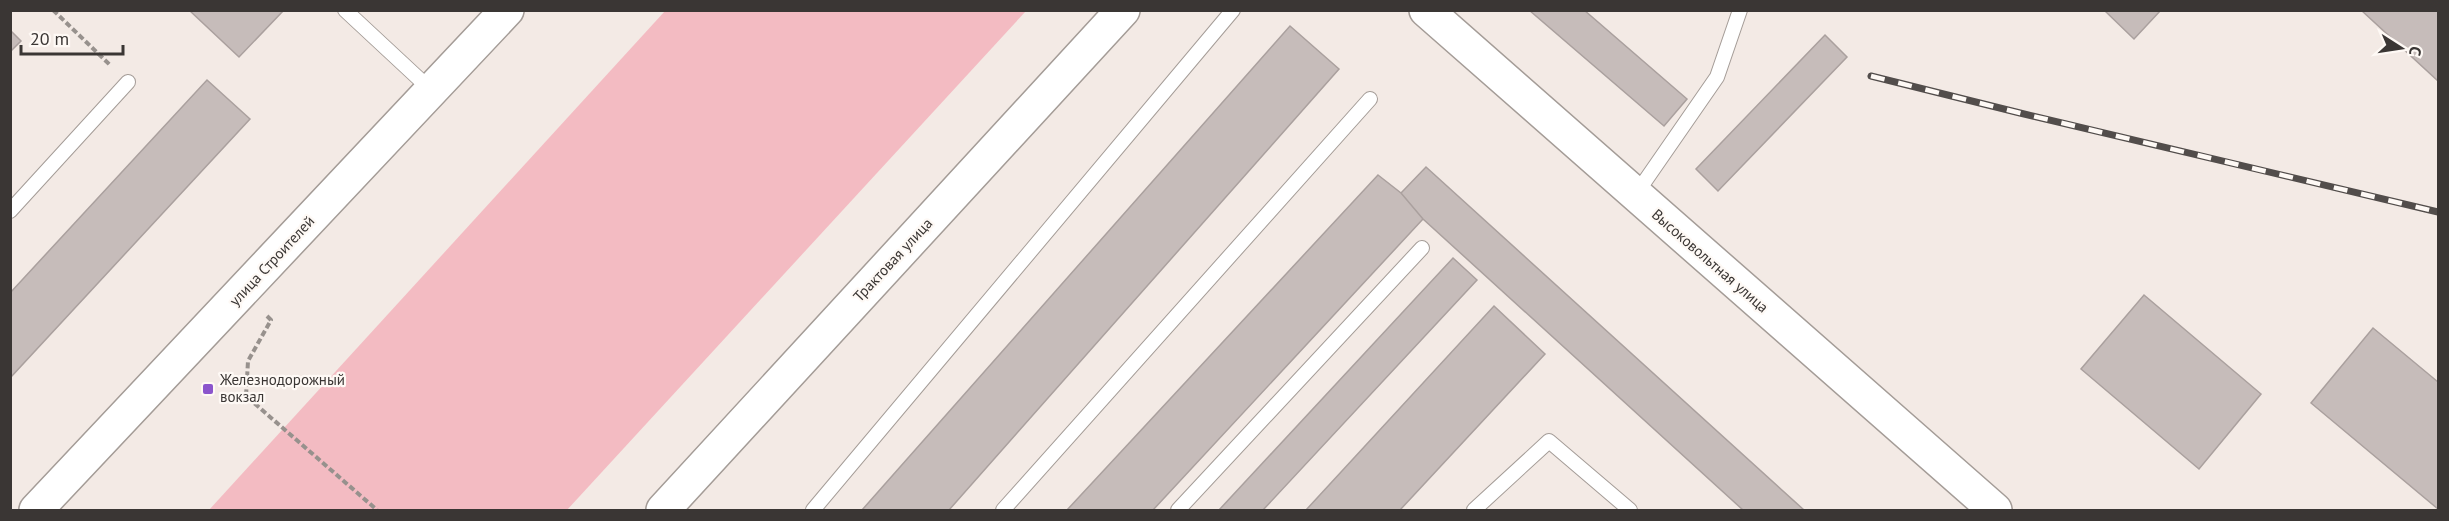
<svg xmlns="http://www.w3.org/2000/svg" width="2449" height="521" font-family="'PT Sans',sans-serif">
<style>
.green{fill:#f3bbc2}
.building{fill:#c6bcba;stroke:#aaa09e;stroke-width:1.5}
.lines{fill:none;stroke-linecap:round;stroke-linejoin:round}
.lane-casing{stroke:#a49c97;stroke-width:16}
.secondary-casing{stroke:#a49c97;stroke-width:36}
.path{stroke:#97918d;stroke-width:4;stroke-dasharray:6 3;stroke-linecap:butt}
.lane{stroke:#fff;stroke-width:14}
.secondary{stroke:#fff;stroke-width:33}
.rail-casing{stroke:#524d4b;stroke-width:7}
.rail{stroke:#fef9f5;stroke-width:4.5;stroke-dasharray:14;stroke-linecap:butt}
.poi-dot{fill:#8b55cc;stroke:#fef9f5;stroke-width:2}
.labels{text-anchor:middle;stroke-width:4.5;stroke-linejoin:round;paint-order:stroke}
.street-label{font-size:15px;fill:#3a3634;stroke:#fef9f5}
.poi-label{font-size:15px;fill:#3a3634;stroke:#fef9f5;text-anchor:start}
</style>
<rect width="100%" height="100%" fill="#f3eae5"/>
<path class="green" d="M665,11H1026L567,510H209Z"/>
<path class="building" d="M189,10H284L239,57Z
M1529,10H1584L1687,99L1664,126Z
M2104,10H2161L2134,39Z
M2361,10H2438V81Z
M1290,26L1339,69L949,510H862Z
M10,30L21,41L10,52Z
M1825,35L1847,57L1718,191L1696,169Z
M207,80L250,119L10,378V293Z
M1426,167L1804,510H1743L1423,219L1401,193Z
M1378,175L1401,193L1423,219L1153,510H1067Z
M1453,258L1477,280L1263,510H1219Z
M2144,295L2261,394L2199,469L2081,369Z
M1494,306L1545,354L1400,510H1306Z
M2373,328L2438,382V509L2311,403Z"/>
<g class="lines">
<g class="lane-casing">
<path id="lane" d="M345,10L431,90
M1636,194L1717,77L1740,10
M10,211L128,82
M813,510L1233,10
M1003,510L1370,99
M1178,510L1422,248
M1474,510L1549,441L1630,510"/>
</g>
<g class="secondary-casing">
<path id="secondary" d="M1426,10L1995,510
M36,510L507,10
M663,510L1123,10"/>
</g>
<path class="path" d="M53,10L110,65
M267,316L271,320L248,361L246,396L377,510"/>
<use href="#lane" class="lane"/>
<use href="#secondary" class="secondary"/>
<g class="rail-casing">
<path id="rail" d="M1871,76L2020,113L2438,212"/>
</g>
<use href="#rail" class="rail"/>
</g>
<rect class="poi-dot" x="202" y="383" width="12" height="12" rx="3"/>
<g class="labels">
<g class="street-label">
<text transform="translate(893 260) rotate(-47)" y="5">Трактовая улица</text>
<text transform="translate(272 261) rotate(-47)" y="5">улица Строителей</text>
<text transform="translate(1710 261) rotate(41)" y="5">Высоковольтная улица</text>
</g>
<g class="poi-label">
<text x="220" y="385">Железнодорожный<tspan x="220" dy="17">вокзал</tspan></text>
</g>
</g>
<rect width="2449" height="521" fill="none" stroke="#3a3634" stroke-width="24"/>
<g transform="translate(2401 48) rotate(102)" stroke="#fef9f5" stroke-width="4.5" paint-order="stroke">
<path d="M0-4.5L10 22L0 15L-10 22Z" fill="#3a3634"/>
<text y="-9" font-size="16" font-weight="bold" text-anchor="middle" fill="#3a3634">С</text>
</g>
<path d="M21 45v9h102v-9" fill="none" stroke="#3a3634" stroke-width="3"/>
<text x="30" y="45" font-size="18" fill="#3a3634" stroke="#fef9f5" stroke-width="4.5" paint-order="stroke">20 m</text>
</svg>
